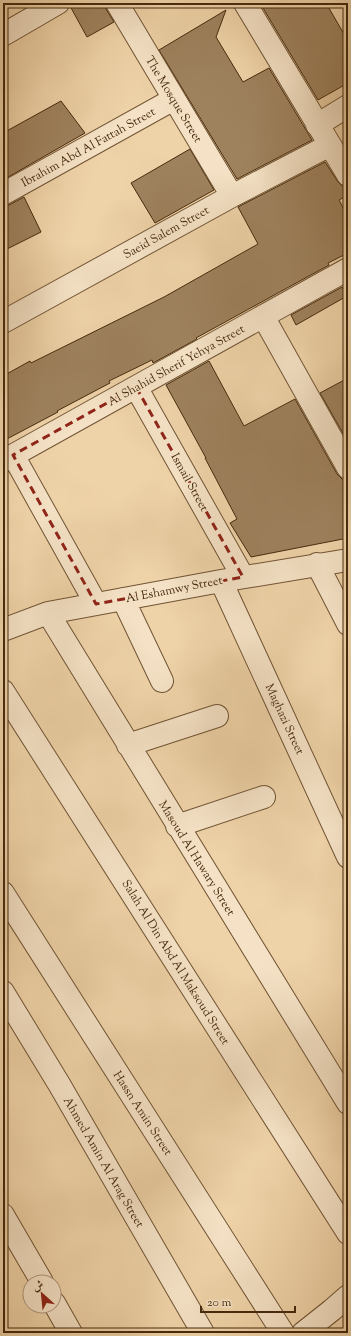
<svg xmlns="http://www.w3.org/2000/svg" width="351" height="1336" font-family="'Sorts Mill Goudy',Amiri,serif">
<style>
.building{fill:#9e825e;stroke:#462a0d}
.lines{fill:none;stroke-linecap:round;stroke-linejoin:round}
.minor-casing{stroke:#705434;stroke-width:24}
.minor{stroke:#f5e2c6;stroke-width:22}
.marked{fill:none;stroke:#8f2418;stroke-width:3;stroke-dasharray:8 5;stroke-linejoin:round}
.labels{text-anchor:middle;stroke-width:3.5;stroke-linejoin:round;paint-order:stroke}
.street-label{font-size:12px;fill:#462a0d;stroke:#f5e2c6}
</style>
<rect width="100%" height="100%" fill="#efd3a8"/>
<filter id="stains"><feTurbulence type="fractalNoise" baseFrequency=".005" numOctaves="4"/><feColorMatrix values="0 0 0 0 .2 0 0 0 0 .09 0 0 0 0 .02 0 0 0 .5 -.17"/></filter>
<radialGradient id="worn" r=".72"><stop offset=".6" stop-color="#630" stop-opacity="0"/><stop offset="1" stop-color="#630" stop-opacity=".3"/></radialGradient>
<path class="building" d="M70,3H105L106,9L114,22L87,37L70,6Z
M260,3H326L348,41V83L318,100Z
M226,10L216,37L243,82L269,68L312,140L237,179L159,50Z
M61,101L85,133L3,180V133Z
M190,149L214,190L155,223L131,183Z
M325,162L338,182L342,186L346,187L348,190V195L339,200L348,217V253L328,263L329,265L196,338L197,339L153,363L152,360L109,381L110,383L57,411L58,412L3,441V376L30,361L31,363L164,297L258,244L238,207Z
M24,197L41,232L3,251V206L9,205Z
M342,287L347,296L296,325L291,315Z
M209,361L244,426L295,399L337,474L342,479L348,480V538L251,557L230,523L237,519L205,458H206L166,385Z
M348,378V442L320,393Z"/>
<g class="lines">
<g class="minor-casing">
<path id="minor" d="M117,3L232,196
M245,3L348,175
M3,35L58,3
M317,125L348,106
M3,194L174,99
M263,316L348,468
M3,322L232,196L330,145
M136,387L243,577
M13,455L96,604
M3,461L348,269
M317,564L348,624
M221,581L348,857
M123,599L162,681
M48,613L348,1103
M3,630L48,613L221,581L348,560
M3,691L348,1233
M128,745L217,716
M177,826L264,797
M3,893L283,1333
M3,992L59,1084L203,1333
M3,1215L42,1282
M54,1303L71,1333
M303,1333L332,1310L348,1296"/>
</g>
<use href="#minor" class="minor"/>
</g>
<path class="marked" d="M136,387L243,577L96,604L13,455Z"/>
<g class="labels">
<g class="street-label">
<text transform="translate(174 99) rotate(59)" y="4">The Mosque Street</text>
<text transform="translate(88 147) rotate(-29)" y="4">Ibrahim Abd Al Fattah Street</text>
<text transform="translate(166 232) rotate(-29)" y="4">Saeid Salem Street</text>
<text transform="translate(176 365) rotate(-29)" y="4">Al Shahid Sherif Yehya Street</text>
<text transform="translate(190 482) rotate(61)" y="4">Ismail Street</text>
<text transform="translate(174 589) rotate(-11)" y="4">Al Eshamwy Street</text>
<text transform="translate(285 719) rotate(65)" y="4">Maghazi Street</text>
<text transform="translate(197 858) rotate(58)" y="4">Masoud Al Hawary Street</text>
<text transform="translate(176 962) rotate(58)" y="4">Salah Al Din Abd Al Maksoud Street</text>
<text transform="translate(143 1113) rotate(57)" y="4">Hassn Amin Street</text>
<text transform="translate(104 1162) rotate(60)" y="4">Ahmed Amin Al Arag Street</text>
</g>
</g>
<rect width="351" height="1336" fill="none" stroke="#efd3a8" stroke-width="16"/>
<rect x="4" y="4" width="343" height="1328" fill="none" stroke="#462a0d" stroke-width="2"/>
<rect x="8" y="8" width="335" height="1320" fill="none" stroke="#462a0d"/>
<g transform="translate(42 1294) rotate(333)"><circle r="19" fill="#f5e2c6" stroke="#af987c"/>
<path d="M0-3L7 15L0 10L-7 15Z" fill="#8f2418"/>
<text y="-6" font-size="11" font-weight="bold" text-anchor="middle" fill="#462a0d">ش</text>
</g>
<path d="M201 1306v6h94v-6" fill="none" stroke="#462a0d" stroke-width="2"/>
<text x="207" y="1306" font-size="12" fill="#462a0d" stroke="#f5e2c6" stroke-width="3" paint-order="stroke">20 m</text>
<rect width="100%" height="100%" filter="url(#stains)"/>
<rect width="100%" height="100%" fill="url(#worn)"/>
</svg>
